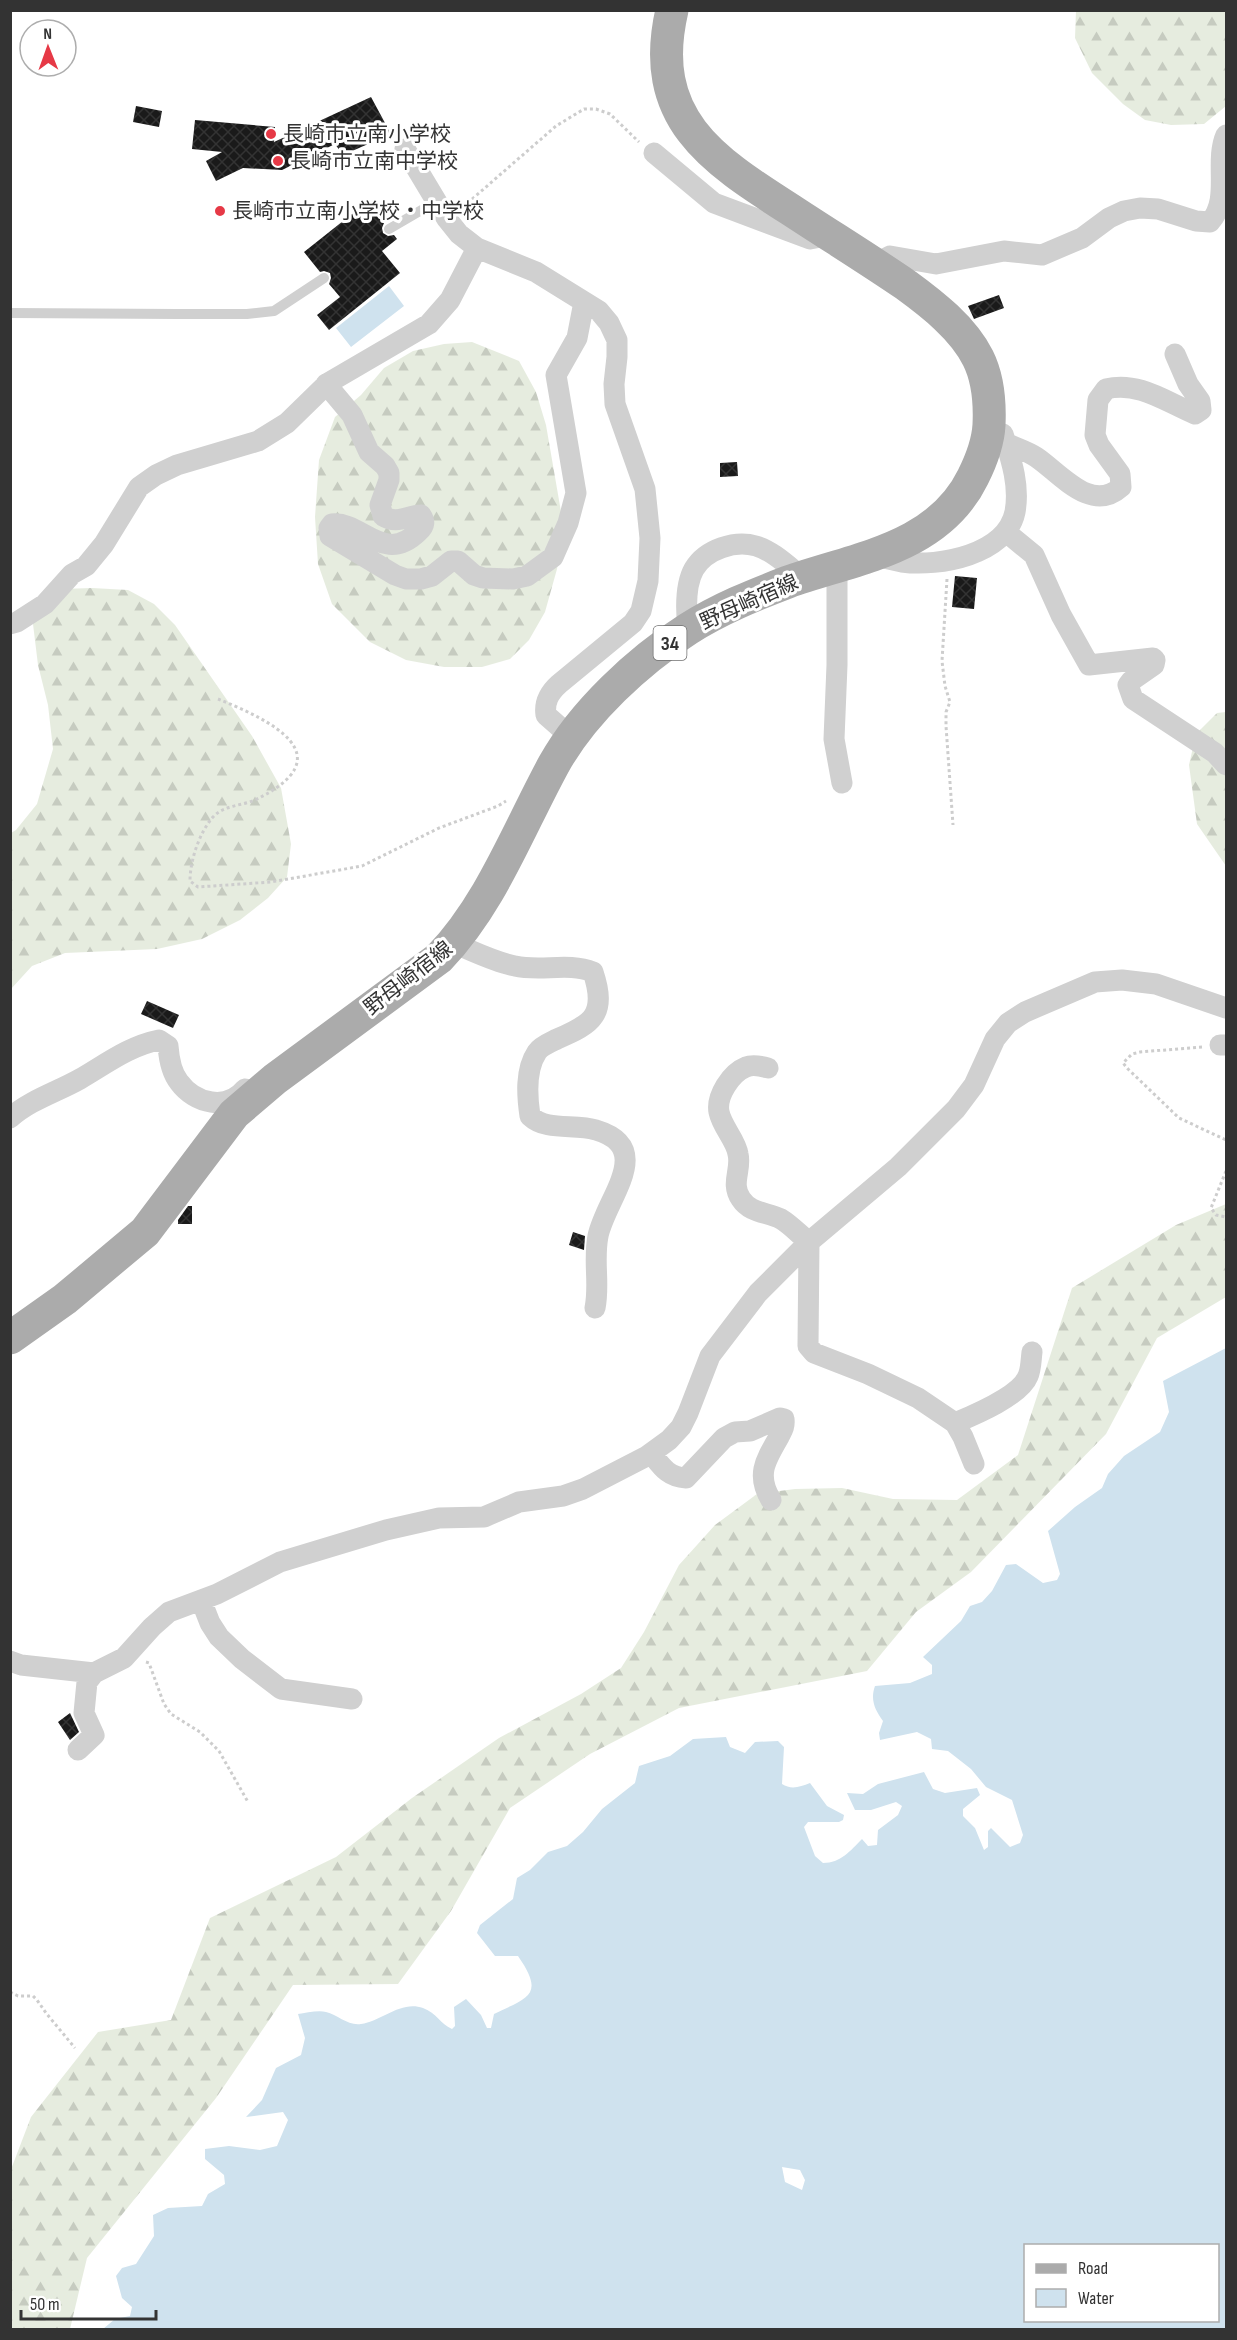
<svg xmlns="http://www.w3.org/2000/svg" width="1237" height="2340" font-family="'Sofia Sans Condensed','Noto Sans JP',sans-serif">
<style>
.forest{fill:url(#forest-firs)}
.water{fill:#cfe2ee;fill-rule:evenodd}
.building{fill:url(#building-cross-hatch)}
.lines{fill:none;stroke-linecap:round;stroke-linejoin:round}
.path{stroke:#cdcdcd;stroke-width:3;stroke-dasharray:3 3;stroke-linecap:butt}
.service{stroke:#d0d0d0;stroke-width:10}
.minor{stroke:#d0d0d0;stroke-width:21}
.primary{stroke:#ababab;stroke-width:33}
.poi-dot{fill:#e63946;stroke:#fff;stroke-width:2}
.labels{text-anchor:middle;stroke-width:6;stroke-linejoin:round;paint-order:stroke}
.shield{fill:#fff;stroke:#707070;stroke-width:1.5}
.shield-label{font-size:20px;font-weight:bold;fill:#333}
.poi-label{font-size:21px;fill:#333;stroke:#fff;text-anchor:start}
.street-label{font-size:21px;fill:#333;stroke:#fff}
</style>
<defs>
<pattern id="forest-firs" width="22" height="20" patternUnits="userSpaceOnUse" patternTransform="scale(1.5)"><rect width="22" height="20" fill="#e6ecdf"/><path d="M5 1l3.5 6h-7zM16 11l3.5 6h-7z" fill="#c6cbc0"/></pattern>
<pattern id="building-cross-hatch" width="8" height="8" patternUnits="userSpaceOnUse" patternTransform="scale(1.5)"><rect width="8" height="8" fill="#1a1a1a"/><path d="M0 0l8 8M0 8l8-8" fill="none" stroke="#333"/></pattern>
</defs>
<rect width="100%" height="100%" fill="#fff"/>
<path class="forest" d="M1076,11H1226V106L1204,124L1171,125L1145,120L1123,104L1092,73L1075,38Z
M472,342L519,361L536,392L546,425L564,529L557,569L545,612L529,640L510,659L482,667H444L406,660L370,642L332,604L318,564L315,517L319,460L335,417L361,395L384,368L413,351L444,344Z
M92,588L128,590L154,604L175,625L252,736L281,788L291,844L287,877L268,898L240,920L202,939L157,949L65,953L32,966L11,989V833L16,830L37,804L53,749L48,705L38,665L33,624L40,601L61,589Z
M1226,712V866L1197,824L1189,765L1196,734L1217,713Z
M1226,1204V1297L1157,1338L1106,1434L971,1572L916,1612L867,1671L679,1708L590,1754L510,1808L451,1911L398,1984L293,1985L216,2098L87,2258L70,2329H11L10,2172L31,2117L98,2032L171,2020L210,1918L336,1857L412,1798L499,1738L581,1694L621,1668L644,1632L679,1565L715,1525L757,1494L795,1489L842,1488L893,1499L957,1500L1018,1455L1072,1288L1176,1225Z"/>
<path class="water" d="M389,286L404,306L351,347L336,328Z
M1226,1348V2329H103L115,2319L130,2316L132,2307L122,2298L116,2276L122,2268L136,2264L154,2236L153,2215L168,2208L202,2206L208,2194L225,2184L224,2175L205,2159V2149L229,2146L260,2150L277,2146L288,2120L283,2112L246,2117L262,2100L276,2068L301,2055L305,2038L298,2014C306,2013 318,2010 326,2012C338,2015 348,2026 361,2024C382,2021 401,2000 423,2008C437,2013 440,2024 452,2029L455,2026L454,2007L466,1999L481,2015L487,2028H491L494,2014C529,1997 545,1995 518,1956H495L477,1933L480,1925L513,1899L517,1878L530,1870L548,1852L567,1846L583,1832L602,1809L635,1783L639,1766L670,1756L693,1739L726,1737L730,1747L745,1753L755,1742L778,1741L784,1747L782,1784C791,1790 800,1787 810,1783L827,1806L844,1815L843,1820L839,1822H808L804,1827L815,1856L823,1863C841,1863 850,1851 862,1839L868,1846L877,1845L878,1830L898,1815L902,1806L896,1802L871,1810H855L847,1793L863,1794L878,1784L924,1772L933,1789L945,1793L977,1788L980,1795L963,1809V1816L975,1828L984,1850L988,1847V1831L991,1828L1010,1847L1020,1843L1023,1835L1012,1800L986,1787L971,1769L948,1751L932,1749L931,1739L917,1732L880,1740L879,1733L883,1721C875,1710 870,1700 875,1686L910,1683L932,1674V1665L923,1657L961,1621L970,1606L982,1602L992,1591L1006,1565L1016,1564L1043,1583L1057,1580L1060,1574L1048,1531L1075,1507L1102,1488L1108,1474L1124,1456L1160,1432L1169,1412L1163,1381ZM782,2167L800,2170L805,2180L802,2190L785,2182ZM1026,2246H1218V2320H1026Z"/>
<path class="building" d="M371,97L391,134L343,155L335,144L282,170L243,168L216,181L206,161L222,152L192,149L195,120L275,127L274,142Z
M136,106L162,111L159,127L133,122Z
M367,202L384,223L382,228L383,233L388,236L394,235L397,239L382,251L400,273L329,330L317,315L340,297L329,284L331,278L330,273L324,271L320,272L304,252Z
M999,295L1004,308L974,319L968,306Z
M737,462L738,476L720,477V463Z
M955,576L977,578L974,609L952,607Z
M147,1001L179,1015L173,1028L141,1014Z
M188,1206H192V1224H178V1220Z
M573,1232L585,1236L584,1250L569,1245Z
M70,1713L79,1732L70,1740L58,1722Z"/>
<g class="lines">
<path class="path" d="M463,207L556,126L584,109H596L610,114L639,142
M947,579L942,661L945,686L950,702L946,712V726L953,825
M218,699C270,720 346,756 255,800C241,806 224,805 213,817C199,833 190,861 190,881L198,887L271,882L362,866L439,828L498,806L506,801
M1202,1047L1140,1052L1132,1054L1123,1063L1128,1069L1179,1118L1226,1140
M1226,1171L1211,1208L1216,1215L1226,1217
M146,1662L149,1663L164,1704L171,1714L200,1732L219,1751L248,1802
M10,1992L18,1996H33L37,2000L46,2013L75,2048"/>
<path class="service" d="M389,229L437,201
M10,313L177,314H247L274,311L324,278"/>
<path class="minor" d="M405,149L447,219L459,234L477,248L536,272L599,311L609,323L617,340V357L614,384L615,404L645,489L650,538L648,581L641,611L633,623L559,684C549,693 544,702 546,715L571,737
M654,153L714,203L810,239L826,236
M875,264L890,256L936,264L1004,251L1042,255L1082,238L1109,218L1124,211L1140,208L1158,209L1196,221L1210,222C1231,199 1214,162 1226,135
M326,384L352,415L369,452L385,466L389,473V480L380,505L383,516C398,525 407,515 421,515C425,521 425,526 419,531C384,566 362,521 332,524L329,528L330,536L395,575L406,579H421L432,576L451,561H458L474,575L483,578L513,579L527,576L553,557L568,523L576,493L556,375L577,338L584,302
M1006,443C1016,448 1027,451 1036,457C1060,473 1091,514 1121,487L1120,474L1099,445L1095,435L1098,400L1106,389C1139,381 1166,402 1195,414L1201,410L1200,401L1188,384L1175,354
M1006,532L1034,555L1061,615L1089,665L1153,658L1155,660L1154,665L1131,681L1128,685L1133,699L1215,753L1226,765
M875,556C884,558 893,560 902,562C939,567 1006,555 1015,512C1020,485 1011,459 1003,434
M837,566V665L834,739L842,783
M10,624L17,622L45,604L72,574L86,566L104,544L139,487L156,475L177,465L258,441L287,423L328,383L429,324L450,300L477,248
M688,629C686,611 685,585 694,569C706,549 735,540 756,546C773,551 788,566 802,577
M453,943C473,951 494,962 515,966C541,972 568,962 593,972C607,1014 593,1024 557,1039C551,1042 541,1046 537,1052C525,1070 527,1096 530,1116C547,1132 575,1123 596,1130C656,1148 606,1198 598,1236C593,1262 600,1283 595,1308
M1220,1045H1226
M768,1068C761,1066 753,1064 746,1067C731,1073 716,1096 719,1112C722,1127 736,1140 738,1154C742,1170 730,1183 741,1199C750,1213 767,1212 781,1219C791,1225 800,1235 809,1242L808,1346L814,1353L868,1374L918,1398L955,1423L963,1437L974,1464
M10,1118C30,1100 57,1092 80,1079C106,1064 129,1046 159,1040L168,1046C169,1059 171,1072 179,1082C195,1104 227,1111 245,1089
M955,1423C974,1415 1020,1396 1028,1376C1031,1370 1031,1360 1032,1352
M651,1453C662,1467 668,1477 686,1478L724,1438L735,1432L750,1431L780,1418L784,1419C785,1427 782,1431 779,1437C765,1461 756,1475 771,1500
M201,1600L210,1623L219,1637L242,1659L281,1689L352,1699
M10,1661L21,1665L94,1673
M78,1750L94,1735L84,1713L87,1682L94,1673L124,1658L152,1627L169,1612L217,1594L280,1562L386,1530L439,1518L484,1517L519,1502L563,1496L583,1489L647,1456L669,1440L681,1427L688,1413L710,1356L758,1293L809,1242L898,1167L956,1109L974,1085L995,1039L1008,1023L1025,1012L1095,982L1122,980L1156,984L1226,1008"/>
<path class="primary" d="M10,1338L65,1299L145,1232L234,1114L275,1079L439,958C491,904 518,830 554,764C583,712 638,661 688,629C719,609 754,595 788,582C855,558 938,549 973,477C981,461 988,443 989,425C990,403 988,378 978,358C963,328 932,304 906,285C868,259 829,235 791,210C711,159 647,118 672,10"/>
</g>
<g class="poi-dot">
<circle cx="271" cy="134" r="6"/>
<circle cx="278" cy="161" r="6"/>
<circle cx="220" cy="211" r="6"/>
</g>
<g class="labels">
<rect class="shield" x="653.5" y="626" width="33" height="34" rx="4.5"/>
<g class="shield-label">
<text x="670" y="650">34</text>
</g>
<g class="poi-label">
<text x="283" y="141">長崎市立南小学校</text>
<text x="290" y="168">長崎市立南中学校</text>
<text x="232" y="218">長崎市立南小学校・中学校</text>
</g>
<g class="street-label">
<text transform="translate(749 602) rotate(-24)" y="7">野母崎宿線</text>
<text transform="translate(408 978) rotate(-38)" y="7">野母崎宿線</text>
</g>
</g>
<rect width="1237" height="2340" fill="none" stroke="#333333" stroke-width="24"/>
<rect x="1024" y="2244" width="195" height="78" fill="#ffffff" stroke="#adadad" stroke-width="1.5"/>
<rect x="1036" y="2264" width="30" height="9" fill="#ababab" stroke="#adadad" stroke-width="1.5"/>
<text x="1078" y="2274" font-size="18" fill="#333333">Road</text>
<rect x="1036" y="2289" width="30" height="18" fill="#cfe2ee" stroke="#adadad" stroke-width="1.5"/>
<text x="1078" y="2304" font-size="18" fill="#333333">Water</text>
<g transform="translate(48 48) rotate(359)"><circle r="28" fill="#ffffff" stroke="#adadad" stroke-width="1.5"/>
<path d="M0-4.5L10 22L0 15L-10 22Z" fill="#e63946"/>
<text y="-9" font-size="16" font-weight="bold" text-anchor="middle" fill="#333333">N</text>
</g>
<path d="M21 2310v9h135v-9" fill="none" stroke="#333333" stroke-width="3"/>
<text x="30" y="2310" font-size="18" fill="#333333" stroke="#ffffff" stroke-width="4.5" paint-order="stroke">50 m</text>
</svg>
